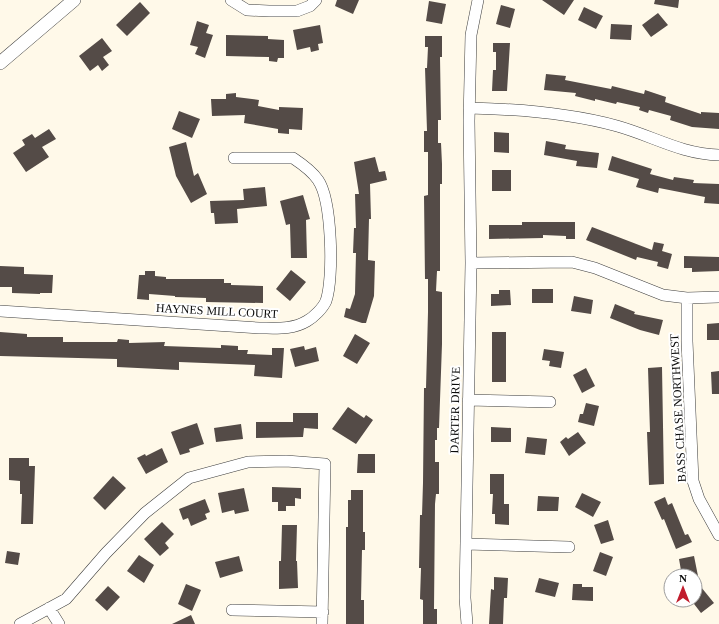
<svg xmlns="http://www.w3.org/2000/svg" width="719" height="624" font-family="Georgia,serif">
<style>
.building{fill:#544b47}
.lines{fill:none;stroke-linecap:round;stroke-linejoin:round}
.minor-casing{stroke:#3e3e3e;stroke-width:12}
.tertiary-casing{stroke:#3e3e3e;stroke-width:14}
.minor{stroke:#fff;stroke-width:11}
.tertiary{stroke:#fff;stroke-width:13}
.labels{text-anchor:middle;stroke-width:4;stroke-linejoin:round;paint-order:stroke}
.street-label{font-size:12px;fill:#0b0b0b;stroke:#fff}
</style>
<rect width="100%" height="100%" fill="#fff9e9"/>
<path class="building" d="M337,0H359L353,14L335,6Z
M542,0H574L564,15Z
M655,0H679L678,8L654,4Z
M429,1L446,4L442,24L426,21Z
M140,2L150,13L127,36L116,25Z
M501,5L515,9L510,28L496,24Z
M584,7L603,16L596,29L578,20Z
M658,13L668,25L651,37L642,25Z
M197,21L209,25L206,33L213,35L205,58L195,54L198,47L190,45Z
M611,24L632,25L631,40L610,39Z
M320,25L323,43L318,44L319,50L311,52L310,47L297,50L293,30Z
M226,35L268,36V39L284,40V58H278L277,62L269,61V57L226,56Z
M425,36H442V57H440L441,120H438V143H441L442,164V184H440V271H437L436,291L442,292V344L439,428H437V440H435V462H439V494H436L435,504L434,609H437V624H423V600L420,599L421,568H419L420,515H422L423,483L424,388H426L428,312V279H425L424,196L428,195V152H424V131H427L425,68H427L428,47H425Z
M102,38L112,51L103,57L109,65L102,71L98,65L90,71L79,56Z
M493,43H510L507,91H492L493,70H496V52H493Z
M546,74L566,76L565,80L611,89L612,86L644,94L645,90L666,97L665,102L701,114V112L719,113V129L692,127L670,120L671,116L649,110L648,113L639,110L640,107L617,102L616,104L595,99V101L575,96L576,93L544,90Z
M236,93V97L259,100L258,106L279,110V107L303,108L302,130L289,129V134L278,133V129L244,123L245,115L212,116L211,99H226V94Z
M179,111L200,119L192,138L172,129Z
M49,129L56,139L42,147L49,157L26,172L13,153L25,145L22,140L32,134L35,138Z
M494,132L509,133V153L494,152Z
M546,141L566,145L565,149L599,153L597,168L576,166L577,161L544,155Z
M186,142L194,176L198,173L207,194L191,203L176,176L169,147Z
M612,156L652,169L650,174L673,180L674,177L694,180L693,183L719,184V204L704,203L705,197L659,188L658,193L636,187L639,179L608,170Z
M375,157L379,172L385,171L387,180L370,184L371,219H369L368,260L375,261L374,296L366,323H362L344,317L346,308L350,309L355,294L356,253H353L354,228H356L355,194H359L354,162Z
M492,170H511V191H492Z
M265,187L267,206L237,209L238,223L215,224L214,213H211L210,201L244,200L243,189Z
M303,195L310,219L306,220L307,258H291L290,224L286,225L280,201Z
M522,222H575V239H566V236L543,235V238L489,239V225H522Z
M592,227L652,250L654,242L664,244L662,251L672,254L668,269L657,266L658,262L637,257L636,260L586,240Z
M684,256L719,257V271L692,272V268H684Z
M0,266L24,267V274L53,275L52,293H40V294L12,293V287H0Z
M291,270L306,282L290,301L276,289Z
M145,271H155V276L166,277V279H224V283H231V285L263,286V303L206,302V298L175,297V296L149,294V300L137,299L139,275H145Z
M532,289H553V303H532Z
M499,290H510L511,305L491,306V294H499Z
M574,296L593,300L591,314L571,311Z
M615,304L635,312L634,314L663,320L659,335L640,330L610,318Z
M719,323V340H707V324Z
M0,332L27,334V337H63V342H117L118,339L129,340V343L165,342L164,346L221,348V345L238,346V350H248L247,354L272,355V348H284L282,378L254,376L255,365L179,362V370L117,367V359L0,356Z
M492,332H506V382H492Z
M355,334L370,343L357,364L343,356Z
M304,346L305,350L316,347L319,361L295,367L290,349Z
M544,349L564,352L561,368L549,366L550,361L542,360Z
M662,367L664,484L649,485L647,432H650L648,368Z
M586,368L595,386L582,393L573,375Z
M719,371V394H712L711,372Z
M586,403L599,406L594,426L578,422L580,414H583Z
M348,407L364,418L366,415L373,420L356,444L332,429Z
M293,413H318V429L304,428L303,437L256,438V422H293Z
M197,423L204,444L189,449L190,452L180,455L171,432Z
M241,424L243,439L216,442L214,428Z
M491,427L511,428V442H491Z
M578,432L586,443L569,456L560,442L566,437L568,439Z
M527,437L547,439L545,455L525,453Z
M162,448L168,462L146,474L137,458L145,454L146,456Z
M358,454H375V473H357Z
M9,458H29V466H35L33,524H21L22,494H20V481L9,480Z
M490,474H504V504H509V525L495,524V514H492L493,494H490Z
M113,476L126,488L105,510L93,498Z
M272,487L301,488V499L295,498V506H286V511H278V502H272Z
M244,488L249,511L235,514L234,510L222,513L218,493Z
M351,490H363V532H365V550H362L361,600H364V624H346V527H348V500H351Z
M582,493L601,502L593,517L575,507Z
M538,496L559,497L558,511H537Z
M665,497L668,505L672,503L685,535L688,534L692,542L676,549L664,519L662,520L654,502Z
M205,499L210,512L205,514L207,519L191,526L188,518L183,520L179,509Z
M608,520L614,540L601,544L594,525Z
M162,522L174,534L165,543L169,548L160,556L144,539Z
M282,525H297L296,561H297L298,588L279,589V561H281Z
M7,551L20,553L18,565L5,563Z
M600,552L613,557L606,576L593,571Z
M139,555L154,565L144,583L127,571Z
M239,556L243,571L220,578L215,562Z
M694,556L698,576H682L679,559Z
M494,577L508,578L507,598H504L503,624H489L491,589L494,590Z
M539,578L559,583L555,597L535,592Z
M186,584L201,590L192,611L178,604Z
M573,584H582V587H593V601L572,600Z
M108,586L120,597L107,611L95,600Z
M701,587L714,603L701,613L691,600H695V592Z
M191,615L195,624H172Z"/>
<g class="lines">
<g class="minor-casing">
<path id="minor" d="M231,0L247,10L269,11H297L310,6L316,0
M469,108C519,109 569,113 617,126C653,136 681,154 719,155
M471,263L572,262L595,268L663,295L687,298L719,297
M687,298V341L693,481L699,499L719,535
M0,311L259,328C276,328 292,330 307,321C314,317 323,308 326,301C334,278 332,200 318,180C312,171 302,164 293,158H234
M468,400L550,402
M466,544L569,547
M49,608L59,624
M232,610L323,612
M20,624L66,599L106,553L145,513L189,478L248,462L286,461L325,464L322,624
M467,624L465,598L471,263L469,121L471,35L478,0"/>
</g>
<g class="tertiary-casing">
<path id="tertiary" d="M0,63L74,0"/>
</g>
<use href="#minor" class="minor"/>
<use href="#tertiary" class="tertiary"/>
</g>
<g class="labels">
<g class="street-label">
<text transform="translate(217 311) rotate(3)" y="4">HAYNES MILL COURT</text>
<text transform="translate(678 408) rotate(-93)" y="4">BASS CHASE NORTHWEST</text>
<text transform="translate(455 410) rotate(-89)" y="4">DARTER DRIVE</text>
</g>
</g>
<g transform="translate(683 588)"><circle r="19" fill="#ffffff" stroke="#9d9d9d"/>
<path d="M0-3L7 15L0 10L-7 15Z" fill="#c11d2d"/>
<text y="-6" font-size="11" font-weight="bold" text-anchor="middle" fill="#0b0b0b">N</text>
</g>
</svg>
